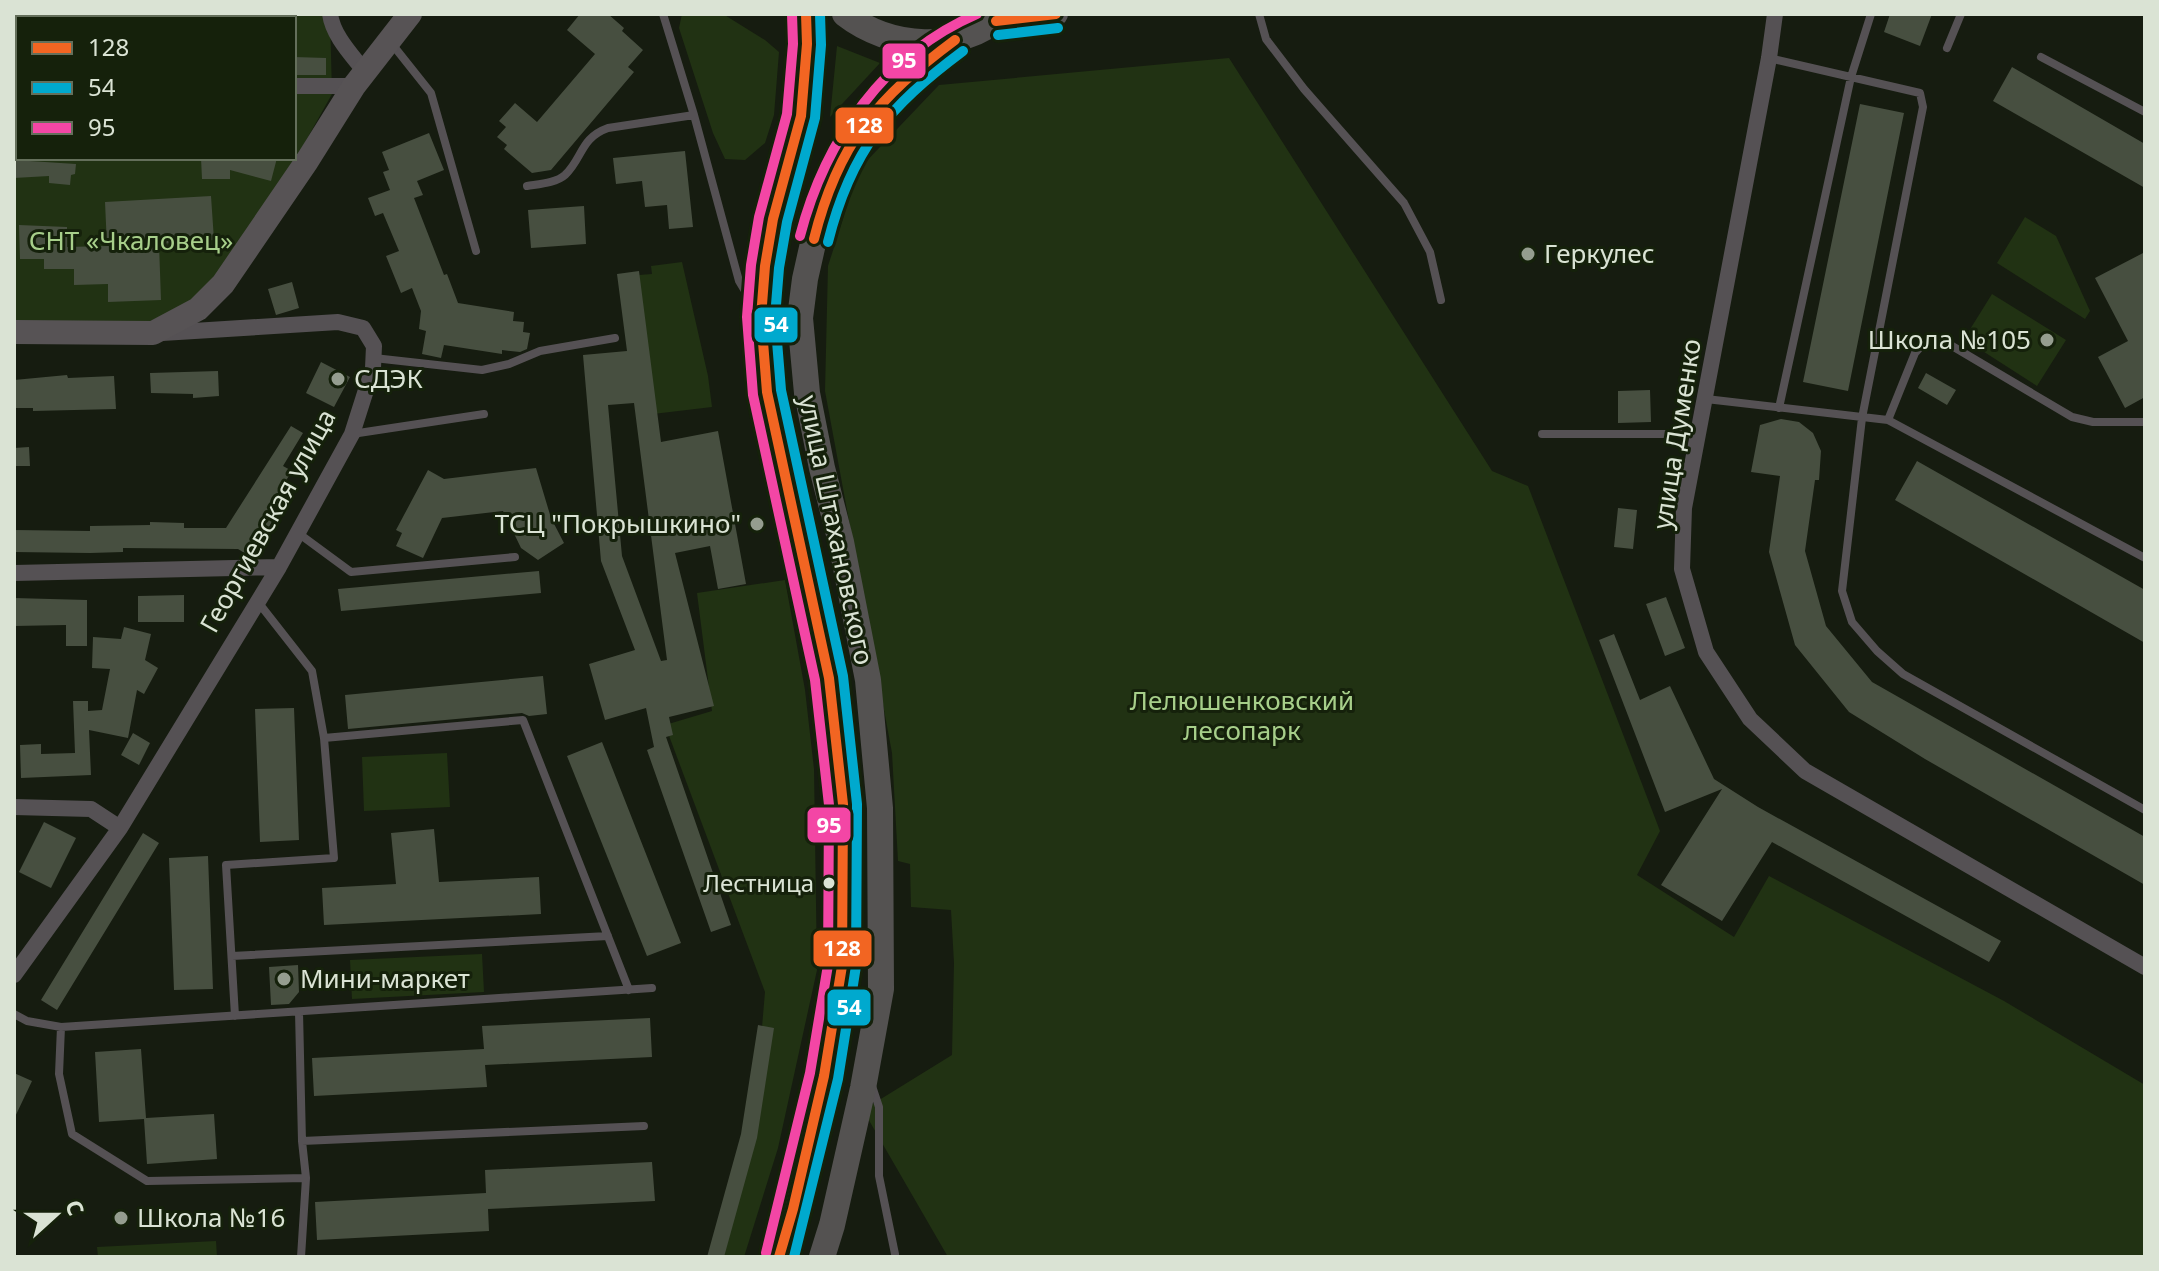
<svg xmlns="http://www.w3.org/2000/svg" width="2159" height="1271" font-family="'Noto Sans',sans-serif">
<style>
.green{fill:#213213;fill-rule:evenodd}
.building{fill:#474f40;fill-rule:evenodd}
.lines{fill:none;stroke-linecap:round;stroke-linejoin:round}
.lane{stroke:#555154;stroke-width:8}
.street{stroke:#555154;stroke-width:16}
.secondary{stroke:#575355;stroke-width:24}
.primary{stroke:#545251;stroke-width:26}
.bus-1-casing{stroke:#15210b;stroke-width:16}
.bus-2-casing{stroke:#15210b;stroke-width:16}
.bus-3-casing{stroke:#15210b;stroke-width:16}
.bus-1{stroke:#f26522;stroke-width:10}
.bus-2{stroke:#00a9ce;stroke-width:10}
.bus-3{stroke:#f346a5;stroke-width:10}
.poi-dot{fill:#959d8f;stroke:#15210b;stroke-width:3}
.bus-dot{fill:#dae3d4;stroke:#15210b;stroke-width:3}
.labels{text-anchor:middle;stroke-width:6;stroke-linejoin:round;paint-order:stroke}
.bus-label{font-size:24px;fill:#dae3d4;stroke:#15210b;text-anchor:end}
.park-label{font-size:26px;fill:#a7cf8a;stroke:#15210b}
.poi-label{font-size:26px;fill:#dae3d4;stroke:#15210b;text-anchor:start}
.street-label{font-size:26px;fill:#dae3d4;stroke:#15210b}
.line-badge{stroke:#15210b;stroke-width:3}
.badge-label{font-size:22px;text-anchor:middle;font-weight:bold;fill:#fff}
</style>
<rect width="100%" height="100%" fill="#161c10"/>
<path class="green" d="M14,14H330L332,94L224,287L142,325L14,324ZM18,18H294V158H18Z
M682,14H723L765,40L779,52L774,115L765,143L745,160L725,159L713,133L679,28Z
M837,46L880,63L830,117Z
M1229,58L1492,471L1528,486L1660,831L1637,875L1734,937L1769,876L2004,1001L2145,1085V1257H948L863,1110L952,1055L954,963L951,910L911,907L910,864L898,861L892,753L825,391L828,266L859,169L939,85Z
M2025,217L2056,236L2090,311L2085,319L1997,263Z
M682,262L708,376L712,407L653,414L639,275L652,274L651,266Z
M1992,294L2066,340L2037,386L1964,339Z
M785,580L805,690L814,769L817,970L778,1148L744,1257H708L755,1109L765,992L665,725L712,711L697,593Z
M447,753L450,807L364,811L362,757Z
M482,954L484,992L352,999L350,960Z
M216,1241L217,1257H98L97,1247Z"/>
<path class="building" d="M580,14H608L624,28L622,31L643,50L628,67L634,72L551,170L532,173L504,149L507,145L497,137L506,127L499,121L515,103L537,122L595,54L567,30Z
M1890,14H1932L1920,46L1884,32Z
M294,57L326,58V75H294Z
M2012,67L2145,144V188L1993,101Z
M1860,104L1904,113L1848,391L1803,382Z
M429,133L444,170L417,181L423,195L414,198L444,275L447,274L458,303L514,312L513,321L524,322L523,332L530,333L527,349L520,352L502,350V354L444,345L441,358L422,354L426,331L419,329L421,311L412,288L401,293L386,256L399,251L383,213L375,216L368,198L390,190L383,172L389,170L382,152Z
M685,151L693,227L669,229L667,205L645,207L642,181L616,184L613,158Z
M201,158H277L271,181L230,170V179H202Z
M14,160L76,164L75,174L71,175L70,185L49,183V176L14,178Z
M211,196L214,240L159,244L161,300L108,302V284L74,285V269H44V259H20L19,225L67,227V247L107,246L105,202Z
M584,206L586,244L531,248L528,210Z
M2145,252V397L2125,408L2098,357L2128,341L2095,278Z
M639,271L661,442L718,431L746,584L718,589L710,546L675,553L714,706L669,717L673,735L666,737L731,925L711,932L647,750L654,747L646,708L605,720L589,664L635,650L601,561L583,355L627,351L617,274ZM634,403L667,660L661,661L622,556L608,405Z
M292,282L299,308L276,315L268,289Z
M321,362L350,377L334,407L306,393Z
M218,371L219,396L193,398V394L151,393L150,373Z
M1926,373L1956,390L1947,405L1918,388Z
M67,375L68,378L114,376L116,409L33,411V408H14V380Z
M1650,390L1651,422L1618,423V391Z
M1781,419L1799,422L1813,433L1821,451L1819,480H1815L1805,551L1826,626L1872,682L2145,837V885L1925,759L1849,712L1795,645L1769,552L1780,476L1751,472L1760,425Z
M291,426L303,433L283,466L292,471L265,514L273,520L251,557L238,549L123,548V552L90,553L14,552V530L90,531V526L150,525V522L184,523V528H226Z
M29,447L30,466H14V448Z
M1917,461L2145,590V643L1895,500Z
M536,468L551,518L564,543L538,560L521,548L503,511L442,518L423,558L396,546L402,533L396,530L428,470L444,479Z
M1618,508L1637,510L1633,549L1614,547Z
M539,571L541,593L341,611L338,589Z
M184,595V622H138V596Z
M1666,597L1685,648L1665,656L1646,604Z
M14,598L87,600V646H66V625L14,626Z
M124,627L151,634L145,660L158,668L144,694L137,690L128,738L89,730L91,775L21,778L20,745L41,744V754L75,753L73,701H88V711L102,710L110,669L92,668L93,637L121,639Z
M1614,634L1640,700L1670,686L1714,779L1758,807L2001,941L1989,962L1772,842L1722,921L1661,885L1722,789L1665,812L1599,640Z
M543,676L547,714L529,716L522,713L348,729L345,695Z
M294,708L299,840L260,842L255,709Z
M133,733L150,743L139,765L121,755Z
M602,742L681,943L647,956L567,756Z
M44,822L76,838L51,888L19,872Z
M434,829L439,882L539,877L541,914L324,925L322,888L396,884L391,833Z
M143,833L159,843L57,1010L41,1000Z
M208,856L213,989L174,990L169,858Z
M298,965L299,992L289,1004L271,1005L269,967Z
M650,1018L652,1057L485,1065L487,1087L314,1096L312,1058L484,1049L482,1026Z
M758,1025L774,1028L757,1138L724,1257H707L741,1134Z
M141,1049L146,1118L214,1114L217,1159L147,1164L144,1119L99,1122L95,1052Z
M14,1073L32,1081L14,1119Z
M652,1162L655,1201L488,1209L489,1231L317,1240L315,1202L486,1193L485,1170Z"/>
<g class="lines">
<path class="lane" d="M663,14L694,115L739,281L754,306
M1259,14L1266,39L1304,89L1404,203L1430,252L1441,300
M392,44L431,93L476,251
M1947,48L1961,14
M2041,57L2145,112
M1769,58L1920,93L1923,107L1862,418L1842,591L1852,622L1877,651L1903,674L2145,810
M527,186C539,184 556,183 565,175C583,158 580,138 608,128L694,115
M374,358L482,370L509,364L540,351L615,338
M1706,399L1888,420L2145,558
M1779,408L1851,77L1871,14
M1888,420L1915,353L1925,342L1942,340L2072,417L2093,422H2145
M352,434L484,414
M1542,434H1698
M298,533L351,572L515,557
M258,602L312,671L324,738L523,720L629,990
M232,956L608,936
M299,1012L302,1141L306,1178L301,1257
M14,1014L27,1021L61,1027L652,988
M235,1016L226,865L334,858L324,738
M61,1027L59,1074L72,1134L147,1181L306,1178
M872,1086L879,1107V1176L895,1254
M302,1141L644,1126"/>
<path class="street" d="M330,14C333,36 352,55 365,72
M1775,14L1769,58L1684,508L1682,569L1706,652L1750,719L1805,771L2145,967
M14,85H18
M294,86H354
M14,573L279,567
M14,807L91,809L120,828
M14,975L120,828L279,567L352,434L373,368L374,346L363,328L338,322L162,333"/>
<path class="secondary" d="M996,21L1056,14
M14,332L153,333L198,309L223,284L307,161L354,86L410,14"/>
<path class="primary" d="M845,14C890,49 959,54 1004,14
M779,1257L793,1209L824,1076L842,966L843,804L829,678L767,392L761,317L765,266L773,219L801,116L807,44L806,14
M822,1257L832,1225L863,1088L881,989L880,808L868,680L841,542L822,468L807,393L800,318L805,279L816,230L834,183L856,134L919,67L955,40"/>
<g class="bus-1-casing">
<path id="bus-1" d="M996,21L1056,14
M814,239C838,143 877,98 955,40
M779,1257L793,1209L824,1076L842,966L843,804L829,678L767,392L761,317L765,266L773,219L801,116L807,44L806,14"/>
</g>
<g class="bus-2-casing">
<path id="bus-2" d="M998,35L1058,28
M828,242C851,150 888,107 963,51
M794,1257L838,1079L856,966L857,804L843,676L781,390L775,317L779,268L787,222L815,118L821,45L820,14"/>
</g>
<g class="bus-3-casing">
<path id="bus-3" d="M800,236C825,140 884,54 977,14
M766,1253L810,1073L828,965L829,805L815,680L753,395L747,317L751,265L759,217L787,114L793,44L792,14"/>
</g>
<use href="#bus-1" class="bus-1"/>
<use href="#bus-2" class="bus-2"/>
<use href="#bus-3" class="bus-3"/>
</g>
<g class="poi-dot">
<circle cx="1528" cy="254" r="8"/>
<circle cx="2047" cy="340" r="8"/>
<circle cx="338" cy="379" r="8"/>
<circle cx="757" cy="524" r="8"/>
<circle cx="284" cy="979" r="8"/>
<circle cx="121" cy="1218" r="8"/>
</g>
<circle class="bus-dot" cx="829" cy="883" r="7"/>
<g class="labels">
<g class="bus-label">
<text x="814" y="892">Лестница</text>
</g>
<g class="park-label">
<text x="131" y="250">СНТ «Чкаловец»</text>
<text x="1242" y="710">Лелюшенковский<tspan x="1242" dy="30">лесопарк</tspan></text>
</g>
<g class="poi-label">
<text x="1544" y="263">Геркулес</text>
<text x="2031" y="349" text-anchor="end">Школа №105</text>
<text x="354" y="388">СДЭК</text>
<text x="741" y="533" text-anchor="end">ТСЦ "Покрышкино"</text>
<text x="300" y="988">Мини-маркет</text>
<text x="137" y="1227">Школа №16</text>
</g>
<g class="street-label">
<text transform="translate(1677 434) rotate(-81)" y="9">улица Думенко</text>
<text transform="translate(268 521) rotate(-61)" y="9">Георгиевская улица</text>
<text transform="translate(836 530) rotate(78)" y="9">улица Штахановского</text>
</g>
</g>
<g class="line-badge">
<rect x="881" y="42" width="46" height="38" rx="8" fill="#f346a5"/>
<rect x="834" y="106" width="61" height="39" rx="8" fill="#f26522"/>
<rect x="753" y="306" width="46" height="38" rx="8" fill="#00a9ce"/>
<rect x="806" y="806" width="46" height="38" rx="8" fill="#f346a5"/>
<rect x="812" y="929" width="61" height="39" rx="8" fill="#f26522"/>
<rect x="826" y="988" width="46" height="39" rx="8" fill="#00a9ce"/>
</g>
<g class="badge-label">
<text x="904" y="68">95</text>
<text x="864" y="133">128</text>
<text x="776" y="332">54</text>
<text x="829" y="833">95</text>
<text x="842" y="956">128</text>
<text x="849" y="1015">54</text>
</g>
<rect width="2159" height="1271" fill="none" stroke="#dae3d4" stroke-width="32"/>
<rect x="16" y="16" width="280" height="144" fill="#15210b" stroke="#646f5b" stroke-width="2"/>
<rect x="32" y="42" width="40" height="12" fill="#f26522" stroke="#646f5b" stroke-width="2"/>
<text x="88" y="56" font-size="24" fill="#dae3d4">128</text>
<rect x="32" y="82" width="40" height="12" fill="#00a9ce" stroke="#646f5b" stroke-width="2"/>
<text x="88" y="96" font-size="24" fill="#dae3d4">54</text>
<rect x="32" y="122" width="40" height="12" fill="#f346a5" stroke="#646f5b" stroke-width="2"/>
<text x="88" y="136" font-size="24" fill="#dae3d4">95</text>
<g transform="translate(56 1215) rotate(69)" stroke="#15210b" stroke-width="6" paint-order="stroke">
<path d="M0-6L14 30L0 20L-14 30Z" fill="#dae3d4"/>
<text y="-12" font-size="22" font-weight="bold" text-anchor="middle" fill="#dae3d4">С</text>
</g>
</svg>
